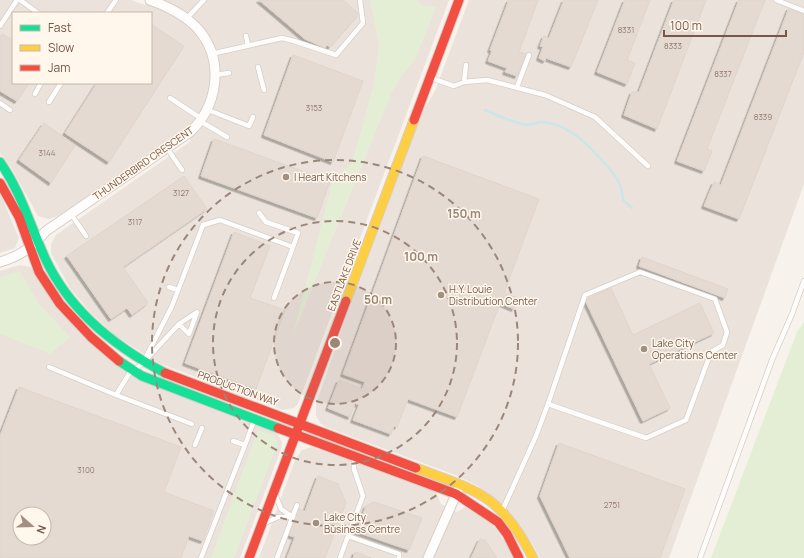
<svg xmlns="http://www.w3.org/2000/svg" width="804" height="558" font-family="Manrope,sans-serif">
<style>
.industrial{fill:#eae2db;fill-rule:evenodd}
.green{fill:#e4eed5}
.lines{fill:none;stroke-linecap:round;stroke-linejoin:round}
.stream{stroke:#cbe6e8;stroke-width:2.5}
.building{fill:#e4dad2;stroke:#e0d5cc;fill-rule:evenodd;filter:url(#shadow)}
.lane-casing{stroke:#d6cec8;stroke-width:6}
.street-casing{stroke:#d6cec8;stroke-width:11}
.fast-casing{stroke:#d7cec7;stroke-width:11}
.slow-casing{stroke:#d7cec7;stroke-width:11}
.jam-casing{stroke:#d7cec7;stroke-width:11}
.lane{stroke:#fefdfc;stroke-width:4.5}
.street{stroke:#fefdfc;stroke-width:9}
.fast{stroke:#16e098;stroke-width:9}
.slow{stroke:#ffcf43;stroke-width:9}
.jam{stroke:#f24e42;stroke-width:9}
.ring{fill:none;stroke:#9c8679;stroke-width:2;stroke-dasharray:7 5}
.poi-dot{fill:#a38e82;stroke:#fff7eb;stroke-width:1.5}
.labels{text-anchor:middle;stroke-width:3;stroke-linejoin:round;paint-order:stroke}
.number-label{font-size:8px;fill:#937a6e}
.street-label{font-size:10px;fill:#765849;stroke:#fff7eb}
.poi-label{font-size:10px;fill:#765849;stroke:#fff7eb;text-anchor:start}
.centre{fill:#9c8679;stroke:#fff7eb;stroke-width:2}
.ring-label{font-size:12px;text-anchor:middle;font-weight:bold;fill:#9c8679;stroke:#fff7eb;stroke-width:3;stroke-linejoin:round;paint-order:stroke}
</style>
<defs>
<filter id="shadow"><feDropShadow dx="-2.5" dy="2.5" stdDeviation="0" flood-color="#0004"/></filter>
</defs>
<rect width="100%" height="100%" fill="#f7f2eb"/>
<path class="industrial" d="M0,0H131L145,5L146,0H449L298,404L294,408L283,410L159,363L116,336L91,313L70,288L51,253V244L56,235L191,141L183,130L60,215L49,219L38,216L11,167L0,153ZM13,13H151V83H13Z
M469,0H804V184L669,558H540L532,543L478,486L458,476L326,427L320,423L316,415V404L346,317L423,111L435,91Z
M0,193L19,238L15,248L0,253Z
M20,265L30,267L97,349L278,434L282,443L281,449L240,558H0V271ZM20,514H44V538H20Z
M312,447L436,492L441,504L457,512L465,507L491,523L499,533L515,558H259L295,460L302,450Z"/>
<path class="green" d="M370,0H418L421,5L436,7L415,60L403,74L392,92L293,335L333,179L352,163L373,87L379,46Z
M20,271L39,304L70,337L50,354L0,334V277Z
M804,322V558H711L797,332Z
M258,430L275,436L277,441L276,447L234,558H211Z"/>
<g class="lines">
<path class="stream" d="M485,110C495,114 518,125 528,125C532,125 537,122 541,122C567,122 590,146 606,165C615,175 623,185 623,200L632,208"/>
</g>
<path class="building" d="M259,0H343L359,14L330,47L327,45L325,48L305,39Z
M509,0H538L519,52L526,54L517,76L505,72L507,68L488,61L492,51L490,50Z
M564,0H598L571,67L546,58L545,61L539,58L543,47L540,46L544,36L549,38Z
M625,0H650L627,60L635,63L627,84L597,72Z
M674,0H706L657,129L624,115L632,92H639Z
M739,0H765L707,149L712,151L704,171L677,161Z
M789,8L804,14V52L739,219L704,206L714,182L721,185Z
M151,24L184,46L109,162L65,133L97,83H151Z
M2,34L13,40V83H29L17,101L0,91V37Z
M293,55L363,81L333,162L264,135Z
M44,123L75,145L51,183L19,160Z
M214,139L330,181L317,218L201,176Z
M423,156L539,199L504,293L518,298L514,309L500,303L457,417L408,399L397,427L394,426L391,434L353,420L359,405L355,403L350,417L328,408L339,380L362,389L365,382L343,374Z
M184,176L207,209L123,267L148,303L132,315L127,308L111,319L67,256Z
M234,232L270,246L250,298L285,310L256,389L185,363Z
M642,257L728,289L725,298L639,266Z
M611,288L633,335L700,303L714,333L649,364L670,408L643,421L585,300Z
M19,387L181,447L164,492L214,511L203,541L189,536L181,558H0V436ZM20,514H44V538H20Z
M559,443L685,489L660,558H570L540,496Z
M318,476L338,484L346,503L325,558H287L295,537L288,535L298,509L305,511Z
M374,502L422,518L409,550L357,532L366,506Z
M480,539L485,540L497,558H471Z
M355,552L371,558H353Z"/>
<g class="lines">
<g class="lane-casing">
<path id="lane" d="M20,0L38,13
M776,0L804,11
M107,13L116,0
M186,19L204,0
M0,26L17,0
M246,36L248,46
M211,54L282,38L294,41L336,55L363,23L360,0
M258,67L264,90
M215,75L229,73
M431,78L454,86L464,82L487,80L545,95L595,117L648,166
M464,82L466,65
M517,87L529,55
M35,94L41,83
M170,98L202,119
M49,102L61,83
M0,103L10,110
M208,110L249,126L253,117
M200,121L227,137
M167,148L182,170
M259,213L266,222L298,233L293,247
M71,214L86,236
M640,272L715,299L727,332L723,345L711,352L686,420L646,438L548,404L585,295Z
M169,287L178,290
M179,324L189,334L197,312
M145,359L172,306L203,225L220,220L293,247L274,298
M49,367L116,395
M192,424L116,395L129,374L143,363L179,324L197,312
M233,441L245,445L254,421
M195,445L202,428
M354,458V469L363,496L348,536L399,554V558
M276,496L281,509L293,517
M503,509L536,436L548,404
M265,523L278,517H293
M201,558L245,445
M277,558L297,505
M340,558L348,536
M700,558L772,360L792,314L804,281"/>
</g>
<g class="street-casing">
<path id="street" d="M0,262C21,256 32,247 46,231L190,132C217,107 224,64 202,34C190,17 169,7 150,0
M428,558L458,490"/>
</g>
<g class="fast-casing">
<path id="fast" d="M0,162C21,192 30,225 45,258C69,310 115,347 165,373
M119,361L142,376L278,428"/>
</g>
<g class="slow-casing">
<path id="slow" d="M346,301L414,120
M416,468C478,491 501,495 533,558"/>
</g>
<g class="jam-casing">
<path id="jam" d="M414,120L459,0
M0,183L19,217L39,272L60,304L91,337L119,361
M165,373L416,468
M278,428L456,494L498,522L507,534L519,558
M249,558L346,301"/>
</g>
<use href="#lane" class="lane"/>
<use href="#street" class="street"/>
<use href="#fast" class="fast"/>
<use href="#slow" class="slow"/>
<use href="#jam" class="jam"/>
</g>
<circle cx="335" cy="343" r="61" fill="#9c8679" fill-opacity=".12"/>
<g class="ring">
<circle cx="335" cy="343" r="61"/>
<circle cx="335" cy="343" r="122"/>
<circle cx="335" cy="343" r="183"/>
</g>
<g class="poi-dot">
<circle cx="286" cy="177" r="4"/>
<circle cx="441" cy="295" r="4"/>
<circle cx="644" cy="349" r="4"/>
<circle cx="316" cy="523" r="4"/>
</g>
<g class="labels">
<g class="number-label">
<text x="626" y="33">8331</text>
<text x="673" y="49">8333</text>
<text x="723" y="77">8337</text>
<text x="314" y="111">3153</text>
<text x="763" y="120">8339</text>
<text x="47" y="156">3144</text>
<text x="181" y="196">3127</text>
<text x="135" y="225">3117</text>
<text x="86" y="473">3100</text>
<text x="612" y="508">2751</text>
</g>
<g class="street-label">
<text transform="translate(143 163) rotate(-35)" y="4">THUNDERBIRD CRESCENT</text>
<text transform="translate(344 275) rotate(-69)" y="4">EASTLAKE DRIVE</text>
<text transform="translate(238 388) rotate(20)" y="4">PRODUCTION WAY</text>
</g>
<g class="poi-label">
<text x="294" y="181">I Heart Kitchens</text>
<text x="449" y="293">H.Y. Louie<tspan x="449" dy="12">Distribution Center</tspan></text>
<text x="652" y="347">Lake City<tspan x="652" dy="12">Operations Center</tspan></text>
<text x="324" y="521">Lake City<tspan x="324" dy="12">Business Centre</tspan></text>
</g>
</g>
<circle cx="335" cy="343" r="6" class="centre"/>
<g class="ring-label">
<text x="464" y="218">150 m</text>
<text x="421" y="261">100 m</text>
<text x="378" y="304">50 m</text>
</g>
<rect x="12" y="12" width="140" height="72" fill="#fff7eb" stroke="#c8b7aa"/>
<rect x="20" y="25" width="20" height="6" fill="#16e098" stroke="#c8b7aa"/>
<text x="48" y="32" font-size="12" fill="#765849">Fast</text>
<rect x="20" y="45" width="20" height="6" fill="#ffcf43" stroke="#c8b7aa"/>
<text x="48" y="52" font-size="12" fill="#765849">Slow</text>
<rect x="20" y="65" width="20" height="6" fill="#f24e42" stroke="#c8b7aa"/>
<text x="48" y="72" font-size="12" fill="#765849">Jam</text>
<g transform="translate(32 526) rotate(110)"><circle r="19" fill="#fff7eb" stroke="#c8b7aa"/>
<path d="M0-3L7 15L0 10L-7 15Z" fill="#a38e82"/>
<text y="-6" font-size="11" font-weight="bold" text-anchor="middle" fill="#765849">N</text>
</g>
<path d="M664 30v6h122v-6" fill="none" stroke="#765849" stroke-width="2"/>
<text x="670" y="30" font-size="12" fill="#765849" stroke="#fff7eb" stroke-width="3" paint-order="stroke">100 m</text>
</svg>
